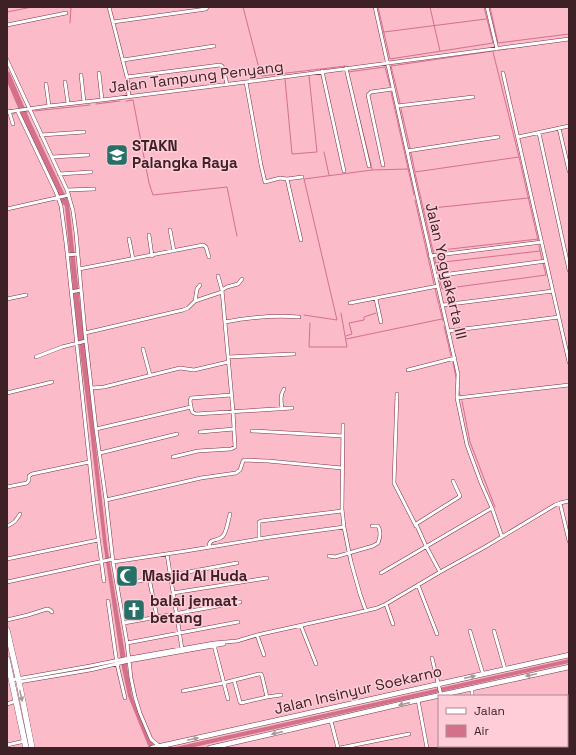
<svg xmlns="http://www.w3.org/2000/svg" width="576" height="755" font-family="'Space Grotesk',sans-serif">
<style>
.water{fill:#d4718a}
.lines{fill:none;stroke-linecap:round;stroke-linejoin:round}
.stream{stroke:#d4718a;stroke-width:1}
.river{stroke:#d4718a;stroke-width:6}
.street-casing{stroke:#773546;stroke-width:4}
.secondary-casing{stroke:#773546;stroke-width:5.5}
.highway-casing{stroke:#773546;stroke-width:6}
.street{stroke:#fff;stroke-width:3}
.secondary{stroke:#fff;stroke-width:4.5}
.highway{stroke:#fff;stroke-width:5.5}
.oneway{fill:#a89b9e}
.labels{text-anchor:middle;stroke-width:3;stroke-linejoin:round;paint-order:stroke}
.street-label{font-size:15px;fill:#3e2027;stroke:#fecdd7}
.poi-label{font-size:15px;font-weight:bold;fill:#3e2027;stroke:#fecdd7;text-anchor:start}
</style>
<rect width="100%" height="100%" fill="#fbbbc8"/>
<path class="water" d="M65,193L69,204L107,545L132,696L136,706L155,748H149L128,696L122,668L103,542L89,422L77,329L65,207L60,195Z
M569,659V663L190,748H171Z"/>
<g class="lines">
<path class="stream" d="M243,7L261,76L346,66
M378,7L390,59L493,43L484,7
M430,7L440,51
M490,7L498,43L569,34
M7,12L32,7
M70,23L71,7
M384,32L486,19
M348,72L385,67L390,86
M285,79L292,154L317,152L309,76
M391,92L414,195
M126,101L133,100L149,183L153,195L227,187L237,236
M355,101L372,169
M400,103L391,66L547,43
M96,104L120,101
M401,109L410,148
M34,111L90,105
M21,112H28
M13,114L15,113
M324,152L329,175
M411,153L415,172L519,157L493,52
M519,157L538,240
M415,173L438,273
M415,200L434,284
M423,209L528,198
M539,246L542,260
M433,251L538,239
M435,263L540,251
M439,278L442,289L546,275L543,263
M435,289L443,321
M304,315L337,320L304,179L372,170L408,169
M310,323L309,347H347L341,313
M444,326L451,356
M346,336L352,334L349,323L364,320V317L376,313
M346,339L442,319
M453,362L456,378
M459,391L460,395
M462,401L470,442L495,507"/>
<path class="river" d="M7,74L27,121L65,202"/>
<g class="street-casing">
<path id="street" d="M109,7L127,77
M375,7L416,191L458,374L457,398L467,445L481,483L492,508L502,537
M487,7L497,49
M113,22L206,9L207,7
M7,25L66,13
M7,60L67,190L73,211L76,233L85,333L96,429L106,500L113,562L127,643L131,678L135,697L140,713L151,739L159,746
M123,60L214,46
M346,68L369,166
M322,71L344,171
M99,73L102,100
M503,73L569,362
M81,75L84,102
M65,82L68,103
M246,82L261,165L265,182L280,178L287,179L302,177
M46,84L49,106
M129,97L127,77L220,65L222,66L223,68L227,84
M397,106L473,97
M17,110L56,192L61,206L66,243L95,514L104,581
M9,111L13,124
M7,112L49,106L102,100L246,82L569,39
M559,128L569,171
M539,133L569,270
M41,135L84,132
M518,137L569,126
M407,151L498,137
M52,157L88,155
M383,165L368,95L371,92L393,89
M59,174L91,172
M287,179L301,240
M67,190L94,189
M7,209L69,195
M170,230L174,251
M149,235L152,256
M129,239L133,259
M67,255L78,254
M430,256L542,242
M79,269L203,245L206,247L209,257
M218,276L222,290
M435,276L546,261
M71,292L81,290
M7,299L26,295
M376,299L381,322
M195,301L197,289L200,285
M350,303L438,286
M443,305L553,291
M225,322C252,317 273,315 299,317
M448,331L559,317
M85,333L183,310L188,308L195,301L222,292
M143,349L150,375
M36,357L62,347L86,341
M228,357L294,354
M408,370L455,358
M92,388L104,387L180,368L194,370L228,362
M7,393L52,382
M397,394L394,483L416,526
M231,395L191,398L190,401L192,412L196,414L292,408
M457,398L569,385
M282,409C281,401 280,395 284,389
M343,425L342,509L344,527L351,562L360,594L366,611
M96,429L191,407
M252,431L343,436
M200,432L234,429
M100,453L177,434
M173,457L198,451L231,449L235,447L233,411L222,290L227,287L238,284L242,279
M7,487L27,483L29,480V476L32,474L89,462
M106,500L201,478L236,473L240,470L243,461L244,460L268,461L342,468
M560,503L569,541
M7,526C15,523 16,520 20,514
M259,539V522L261,521L342,511
M209,547C209,537 218,542 223,536C227,531 228,521 230,514
M167,554L182,649
M329,556L335,557L373,546L378,543C380,538 381,531 378,526H372
M7,559L98,540
M113,562L186,551L271,537L344,527
M440,572L426,546L416,524L459,497L460,496L453,481
M381,573L492,508
M149,578L157,617
M7,582L113,559
M117,585L237,563
M418,585L437,634
M173,593L267,578
M108,601L117,664L125,698
M386,604L393,624
M7,620L28,615L47,609L50,610L52,612
M124,623L240,602
M301,626L316,664
M470,631L483,674
M494,631L505,669
M257,635L264,655
M127,643L238,622
M214,645L228,699
M432,658L441,695
M11,680L90,666L124,659L214,643L237,641L257,635L352,614L377,608L386,604L440,572L485,547L555,505L560,503L569,501
M234,680L240,702L241,703L267,697L281,695
M19,682L90,670L129,661L224,644
M183,691L223,683L259,674H261L262,676L267,697
M472,696V688
M418,700L427,748
M7,704L16,701
M331,721L338,748
M7,745L25,741
M481,746V748
M340,748L409,734"/>
</g>
<g class="secondary-casing">
<path id="secondary" d="M152,748L569,655
M210,748L418,700L569,667"/>
</g>
<g class="highway-casing">
<path id="highway" d="M7,630L19,682L32,748
M7,659L26,748"/>
</g>
<use href="#street" class="street"/>
<use href="#secondary" class="secondary"/>
<use href="#highway" class="highway"/>
</g>
<defs><path id="oneway-solid" d="M-6-.8H1V-3.2L6.5 0L1 3.2V.8H-6Z"/></defs>
<g class="oneway">
<use href="#oneway-solid" transform="translate(531 675) rotate(168)"/>
<use href="#oneway-solid" transform="translate(470 677) rotate(-13)"/>
<use href="#oneway-solid" transform="translate(21 696) rotate(78)"/>
<use href="#oneway-solid" transform="translate(404 704) rotate(167)"/>
<use href="#oneway-solid" transform="translate(277 733) rotate(167)"/>
<use href="#oneway-solid" transform="translate(193 739) rotate(-12)"/>
</g>
<defs>
<g id="university-square" transform="scale(1.15)"><rect x="-9" y="-9" width="18" height="18" rx="4" fill="#276f67" stroke="#fecdd7"/><path d="M0-5L7-2L0 1L-7-2ZM-4 1L0 2.5L4 1V4Q0 6-4 4Z" fill="#fff"/></g>
<g id="mosque-square" transform="scale(1.15)"><rect x="-9" y="-9" width="18" height="18" rx="4" fill="#276f67" stroke="#fecdd7"/><path d="M3.5-4.9A6 6 0 1 0 3.5 4.9A5 5 0 1 1 3.5-4.9Z" fill="#fff"/></g>
<g id="church-square" transform="scale(1.15)"><rect x="-9" y="-9" width="18" height="18" rx="4" fill="#276f67" stroke="#fecdd7"/><path d="M-1.2-6h2.4v3.5h3.3v2.4h-3.3V6h-2.4V-.1h-3.3v-2.4h3.3Z" fill="#fff"/></g>
</defs>
<g fill-rule="evenodd">
<use href="#university-square" x="117" y="155"/>
<use href="#mosque-square" x="127" y="576"/>
<use href="#church-square" x="134" y="610"/>
</g>
<g class="labels">
<g class="street-label">
<text transform="translate(196 77) rotate(-7)" y="5">Jalan Tampung Penyang</text>
<text transform="translate(446 271) rotate(77)" y="5">Jalan Yogyakarta III</text>
<text transform="translate(358 690) rotate(-13)" y="5">Jalan Insinyur Soekarno</text>
</g>
<g class="poi-label">
<text x="132" y="151">STAKN<tspan x="132" dy="17">Palangka Raya</tspan></text>
<text x="142" y="581">Masjid Al Huda</text>
<text x="150" y="606">balai jemaat<tspan x="150" dy="17">betang</tspan></text>
</g>
</g>
<rect width="576" height="755" fill="none" stroke="#3e2027" stroke-width="16"/>
<rect x="438" y="695" width="130" height="52" fill="#fecdd7" stroke="#b18891"/>
<rect x="446" y="708" width="20" height="6" fill="#ffffff" stroke="#b18891"/>
<text x="474" y="715" font-size="12" fill="#3e2027">Jalan</text>
<rect x="446" y="725" width="20" height="12" fill="#d4718a" stroke="#b18891"/>
<text x="474" y="735" font-size="12" fill="#3e2027">Air</text>
</svg>
